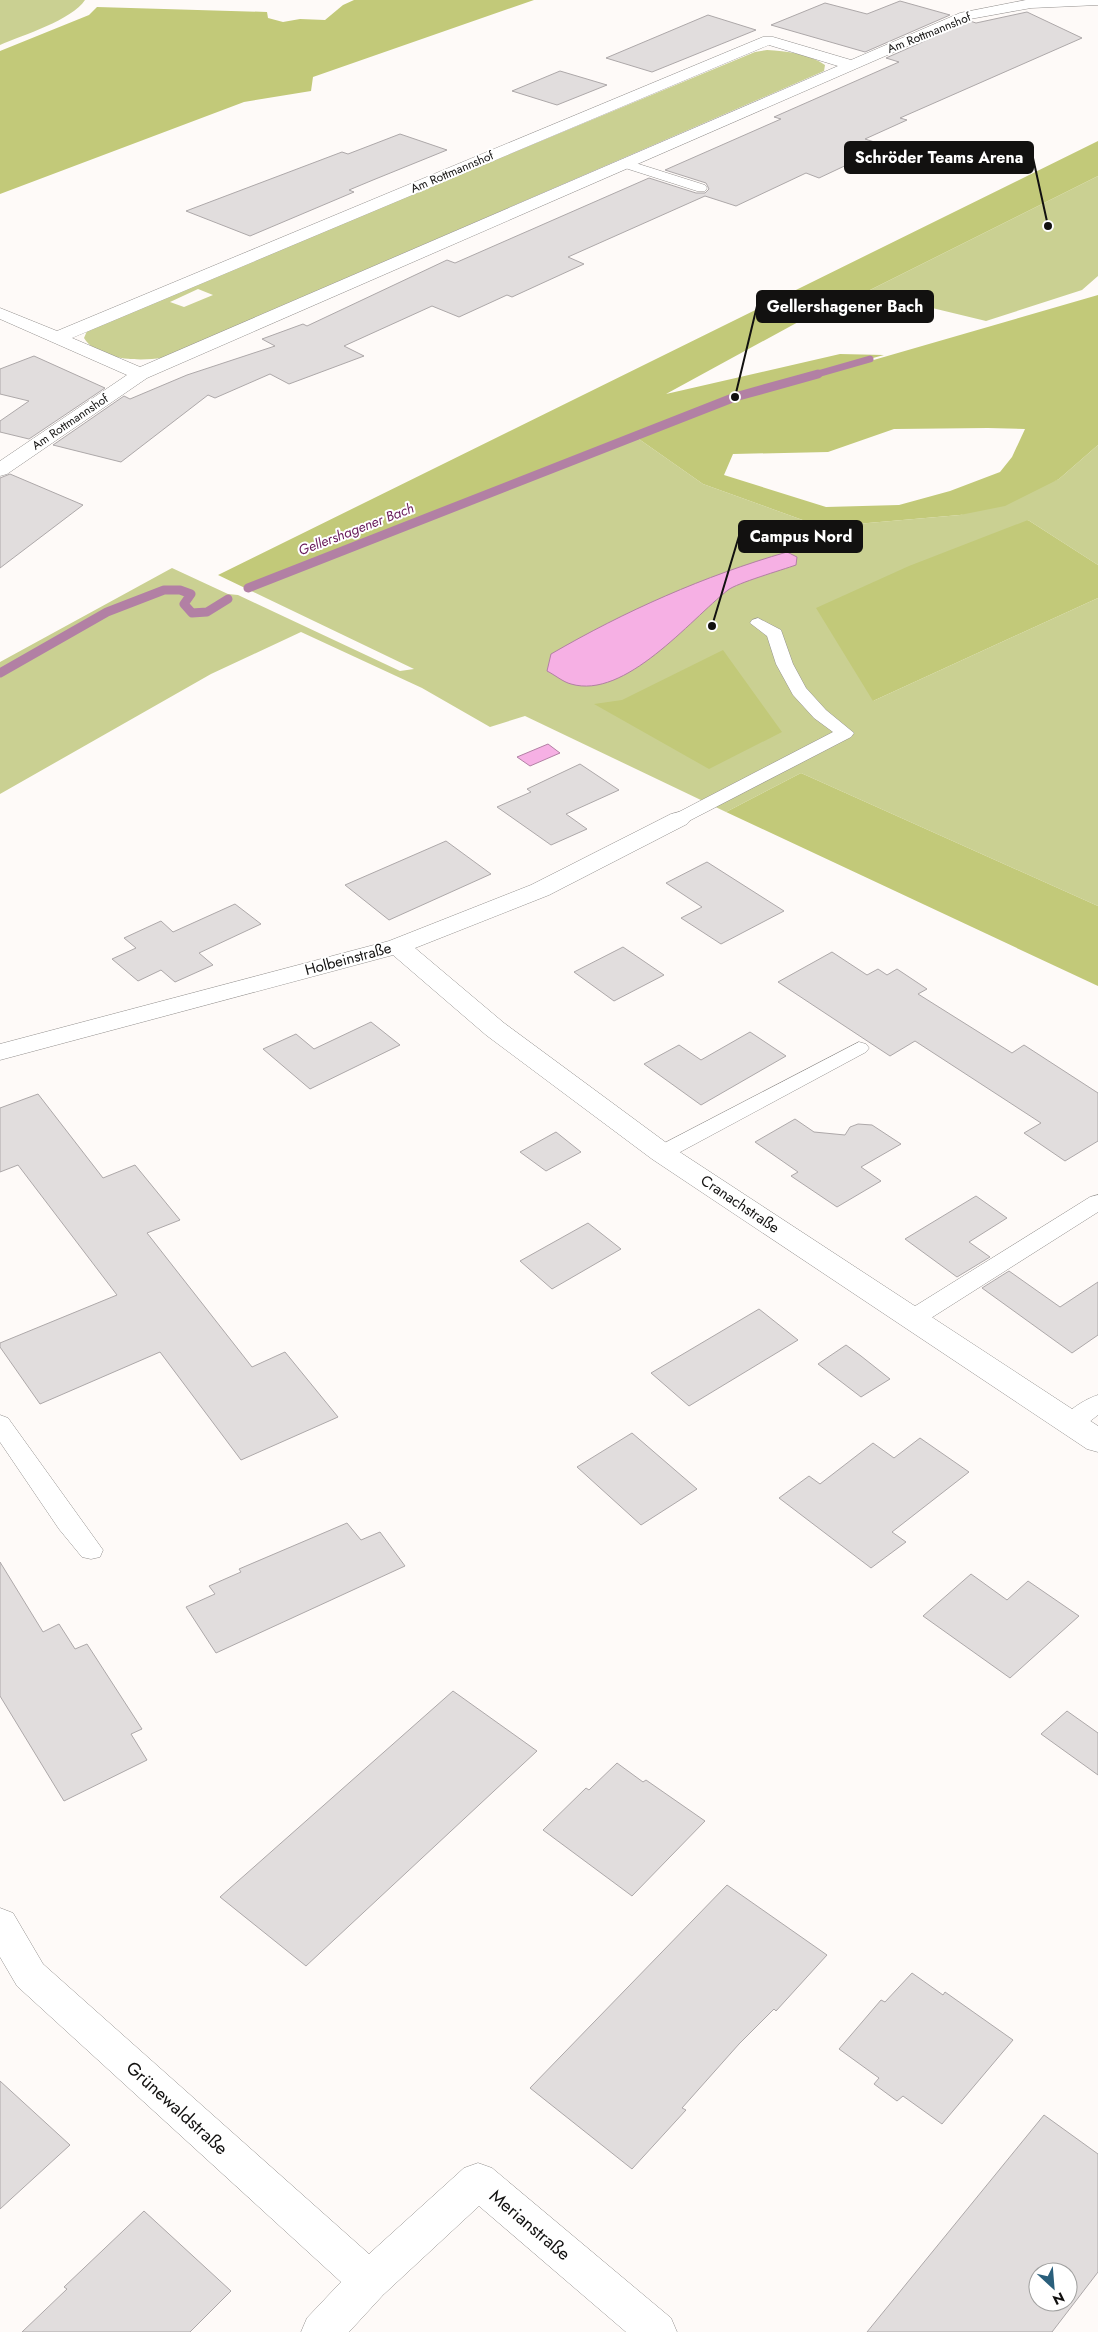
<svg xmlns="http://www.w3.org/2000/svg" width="1098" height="2332" font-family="Jost,sans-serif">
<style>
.green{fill:#cad092;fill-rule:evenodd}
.forest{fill:#c2c979;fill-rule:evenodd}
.water{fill:#f6b0e4;stroke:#b280a4}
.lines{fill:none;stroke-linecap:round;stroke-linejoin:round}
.stream-far1{stroke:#b280a4;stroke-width:7}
.stream{stroke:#b280a4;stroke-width:9}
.building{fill:#e1dddd;stroke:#ada8a9;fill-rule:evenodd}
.lane-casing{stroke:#93908e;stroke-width:1}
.street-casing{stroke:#93908e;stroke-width:1}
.lane{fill:#fff;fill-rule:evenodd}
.street{fill:#fff;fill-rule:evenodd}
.labels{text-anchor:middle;stroke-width:4;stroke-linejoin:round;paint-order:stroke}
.far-street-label{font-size:12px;fill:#121110;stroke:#fff}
.far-water-label{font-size:14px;font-style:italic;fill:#671959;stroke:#fff}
.street-label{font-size:15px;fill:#121110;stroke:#fff}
.near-street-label{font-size:18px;fill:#121110;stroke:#fff}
.leader{fill:none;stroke:#121110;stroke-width:2}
.callout-dot{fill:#121110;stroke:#fff;stroke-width:2}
.callout{fill:#121110;stroke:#121110;stroke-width:2}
.callout-label{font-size:16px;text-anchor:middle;font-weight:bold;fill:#fff}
</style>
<rect width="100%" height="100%" fill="#fefaf8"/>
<path class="green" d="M0,0H85C72,20 23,35 0,45Z
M767,50C786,51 810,54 825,65L824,71L162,358C139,361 98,361 84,338L87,331L96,326L755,52ZM198,289L213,295L184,307L170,302Z
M1098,176V276L1082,290L986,321L866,292Z
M636,437L703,484L822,527L960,515L1059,479L1098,445V565L1028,520L873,701L1098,598V906L801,773L726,812L525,716L490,727L422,688L301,632L211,674L0,794V662L172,568L228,594L238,595L400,671L414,669L247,589Z"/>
<path class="forest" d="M354,0H534L313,77L311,91L244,102L0,194V51L89,15L97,7L267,12L268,18L283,22L300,19L325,20L343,5Z
M1098,141V176L866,292L800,321L666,394L840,354L884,355L733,396L245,588L218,575Z
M1098,295V445L1059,479L1005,506L960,515L822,527L703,484L636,437L735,400ZM988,428L1025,429L1012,457L1000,472L950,491L899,505L826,507L724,475L733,454L828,452L894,429Z
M1028,520L1098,565V598L873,701L816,608L909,566Z
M723,650L782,732L709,769L594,704L622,700Z
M801,773L1098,906V986L726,812Z"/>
<path class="water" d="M787,552L797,557L796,565C782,570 737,583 728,590C690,620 625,700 571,684C563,682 555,675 547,671L551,654C625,611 704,576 787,552Z
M548,744L560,753L530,766L517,757Z"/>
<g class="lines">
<path class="stream-far1" d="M814,375L870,359"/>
<path class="stream" d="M248,588L735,397L818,374
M0,673L107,612L164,590H180L191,594L184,604L192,613L207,612L228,599"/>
</g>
<path class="building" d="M900,1L950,15L865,52L771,25L825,3L867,14Z
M1027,12L1082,38L900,118L907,120L865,139L887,146L819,178L806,173L736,206L705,196L568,257L584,264L512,297L507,295L459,317L432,306L344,346L364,356L289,384L270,374L215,398L208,395L121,462L53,445L124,396L130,399L187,375L275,346L262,339L303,324L307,326L447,260L455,263L649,178L696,193H705L709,189L706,183L665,170L781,119L774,117L899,62L886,58L970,21L976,23Z
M708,15L756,30L652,72L606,58Z
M560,71L607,85L557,105L512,91Z
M400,134L447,150L373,180L349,190L354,192L250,236L186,211L342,152L348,154Z
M34,356L105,388L29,439L0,432V421L29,401L0,394V369Z
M10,474L83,505L0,568V478Z
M580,764L619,790L566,814L587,829L551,845L497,807L531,792L527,789Z
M446,841L491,874L389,920L345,885Z
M707,862L784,911L721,944L681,918L702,907L666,883Z
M235,904L261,924L199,953L213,965L175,982L161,970L138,981L112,959L136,948L124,938L161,921L173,932Z
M623,947L664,975L614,1001L574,972Z
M832,952L867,975L878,969L887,975L897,969L927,989L918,994L1012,1053L1024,1045L1098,1093V1141L1065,1161L1024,1133L1041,1123L915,1041L890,1056L778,982Z
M371,1022L400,1045L310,1089L263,1049L296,1034L314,1049Z
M750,1032L786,1056L701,1105L644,1064L679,1045L701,1060Z
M38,1094L103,1178L135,1165L180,1220L147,1233L252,1367L285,1352L338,1417L241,1460L160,1352L40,1404L0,1347V1343L117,1295L18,1165L0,1172V1108Z
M795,1119L814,1132L845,1135L850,1127L858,1124L872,1125L901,1144L861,1167L881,1181L837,1207L791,1176L798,1172L755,1142Z
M556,1132L581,1152L546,1171L520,1152Z
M976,1196L1007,1218L969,1242L990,1257L957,1277L905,1239Z
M588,1223L621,1249L552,1289L520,1261Z
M1009,1271L1060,1307L1098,1282V1335L1072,1353L982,1288Z
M759,1309L798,1340L689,1406L651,1373Z
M846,1345L861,1356L890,1379L861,1397L818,1364Z
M632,1433L697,1489L641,1525L577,1467Z
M920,1438L969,1472L892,1532L906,1542L871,1568L779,1498L809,1476L820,1484L873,1443L894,1458Z
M347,1523L361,1540L380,1532L405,1566L216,1653L186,1607L215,1594L209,1586L241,1572L239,1569Z
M0,1562L43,1632L59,1624L75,1649L87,1644L142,1729L131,1734L147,1760L64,1801L0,1696Z
M971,1574L1007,1600L1028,1581L1079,1616L1010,1678L923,1616Z
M453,1691L537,1751L306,1966L220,1897Z
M1067,1711L1098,1733V1775L1041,1734Z
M617,1763L643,1782L646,1780L705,1821L632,1896L543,1830L586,1788L589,1790Z
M727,1885L827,1955L776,2011L774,2009L739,2044L682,2108L686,2110L632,2169L530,2088Z
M912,1973L943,1995L945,1992L1013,2040L942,2124L903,2096L897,2101L874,2084L879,2078L839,2049L881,2000L885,2002Z
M0,2081L70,2145L0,2209Z
M1044,2115L1098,2154V2272L1052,2332H867ZM1038,2272H1068V2302H1038Z
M144,2211L231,2291L190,2332H22L67,2289L64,2287Z"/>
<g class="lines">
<g class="lane-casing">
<path id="lane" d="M626,160L705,185L707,188L705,191H697L622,167L620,164Z
M758,618L781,630L793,664L806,688L826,710L854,733L851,737L685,823H673L670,819L673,815L833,732L814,718L793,695L776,664L767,636L750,623L752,620Z
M859,1042L866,1044L869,1048L866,1052L669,1158L662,1160L655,1158L651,1153L655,1148Z
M1098,1195V1212L920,1325L912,1327L904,1325L901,1319L904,1313L1090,1197Z
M1098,1395V1415C1086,1424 1078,1434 1063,1429L1059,1423C1066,1411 1085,1399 1098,1395Z
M0,1415L8,1418L103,1550L100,1557L91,1559L82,1557L59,1529L0,1442Z"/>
</g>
<g class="street-casing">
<path id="street" d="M1026,0H1098V5L1031,8L970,19L147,378L7,474L0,476V461L127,375L0,319V308L57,331L763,37H773L851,60L960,13ZM769,45L838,66L140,367L72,338Z
M679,812L687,814L691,819L687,824L549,895L415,948L504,1023L672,1147L1098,1426V1452L1087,1449L652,1159L486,1035L393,955L0,1060V1044L389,941L531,885L671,814Z
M0,1908L13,1913L43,1964L369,2254L464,2168L478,2163L492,2168L671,2318L677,2332H626L479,2206L383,2295L349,2332H301L307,2318L341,2282L17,1986L0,1957Z"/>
</g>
<use href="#lane" class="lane"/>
<use href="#street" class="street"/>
</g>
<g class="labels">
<g class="far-street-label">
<text transform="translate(929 33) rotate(-22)" y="4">Am Rottmannshof</text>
<text transform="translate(452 172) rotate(-23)" y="4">Am Rottmannshof</text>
<text transform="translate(70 422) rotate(-34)" y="4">Am Rottmannshof</text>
</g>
<g class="far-water-label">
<text transform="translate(356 529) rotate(-21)" y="5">Gellershagener Bach</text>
</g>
<g class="street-label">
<text transform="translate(348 959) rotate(-15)" y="5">Holbeinstraße</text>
<text transform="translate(740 1204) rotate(34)" y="5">Cranachstraße</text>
</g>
<g class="near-street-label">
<text transform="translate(177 2108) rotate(42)" y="6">Grünewaldstraße</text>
<text transform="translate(530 2225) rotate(40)" y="6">Merianstraße</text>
</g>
</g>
<path class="leader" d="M1048 226L1033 158M735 397L757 306M712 626L739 536"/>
<g class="callout-dot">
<circle cx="1048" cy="226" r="5"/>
<circle cx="735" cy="397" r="5"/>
<circle cx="712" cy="626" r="5"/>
</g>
<g class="callout">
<rect x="845" y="142" width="188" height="31" rx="5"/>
<rect x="757" y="291" width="176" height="31" rx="5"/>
<rect x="739" y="521" width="123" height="31" rx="5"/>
</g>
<g class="callout-label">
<text x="939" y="163">Schröder Teams Arena</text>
<text x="845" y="312">Gellershagener Bach</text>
<text x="801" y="542">Campus Nord</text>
</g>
<g transform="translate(1053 2287) rotate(154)"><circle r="24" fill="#ffffff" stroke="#a0a09f"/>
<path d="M0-4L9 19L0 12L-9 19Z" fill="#2a5f7b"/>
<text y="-8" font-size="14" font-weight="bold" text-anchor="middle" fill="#121110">N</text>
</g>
</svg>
